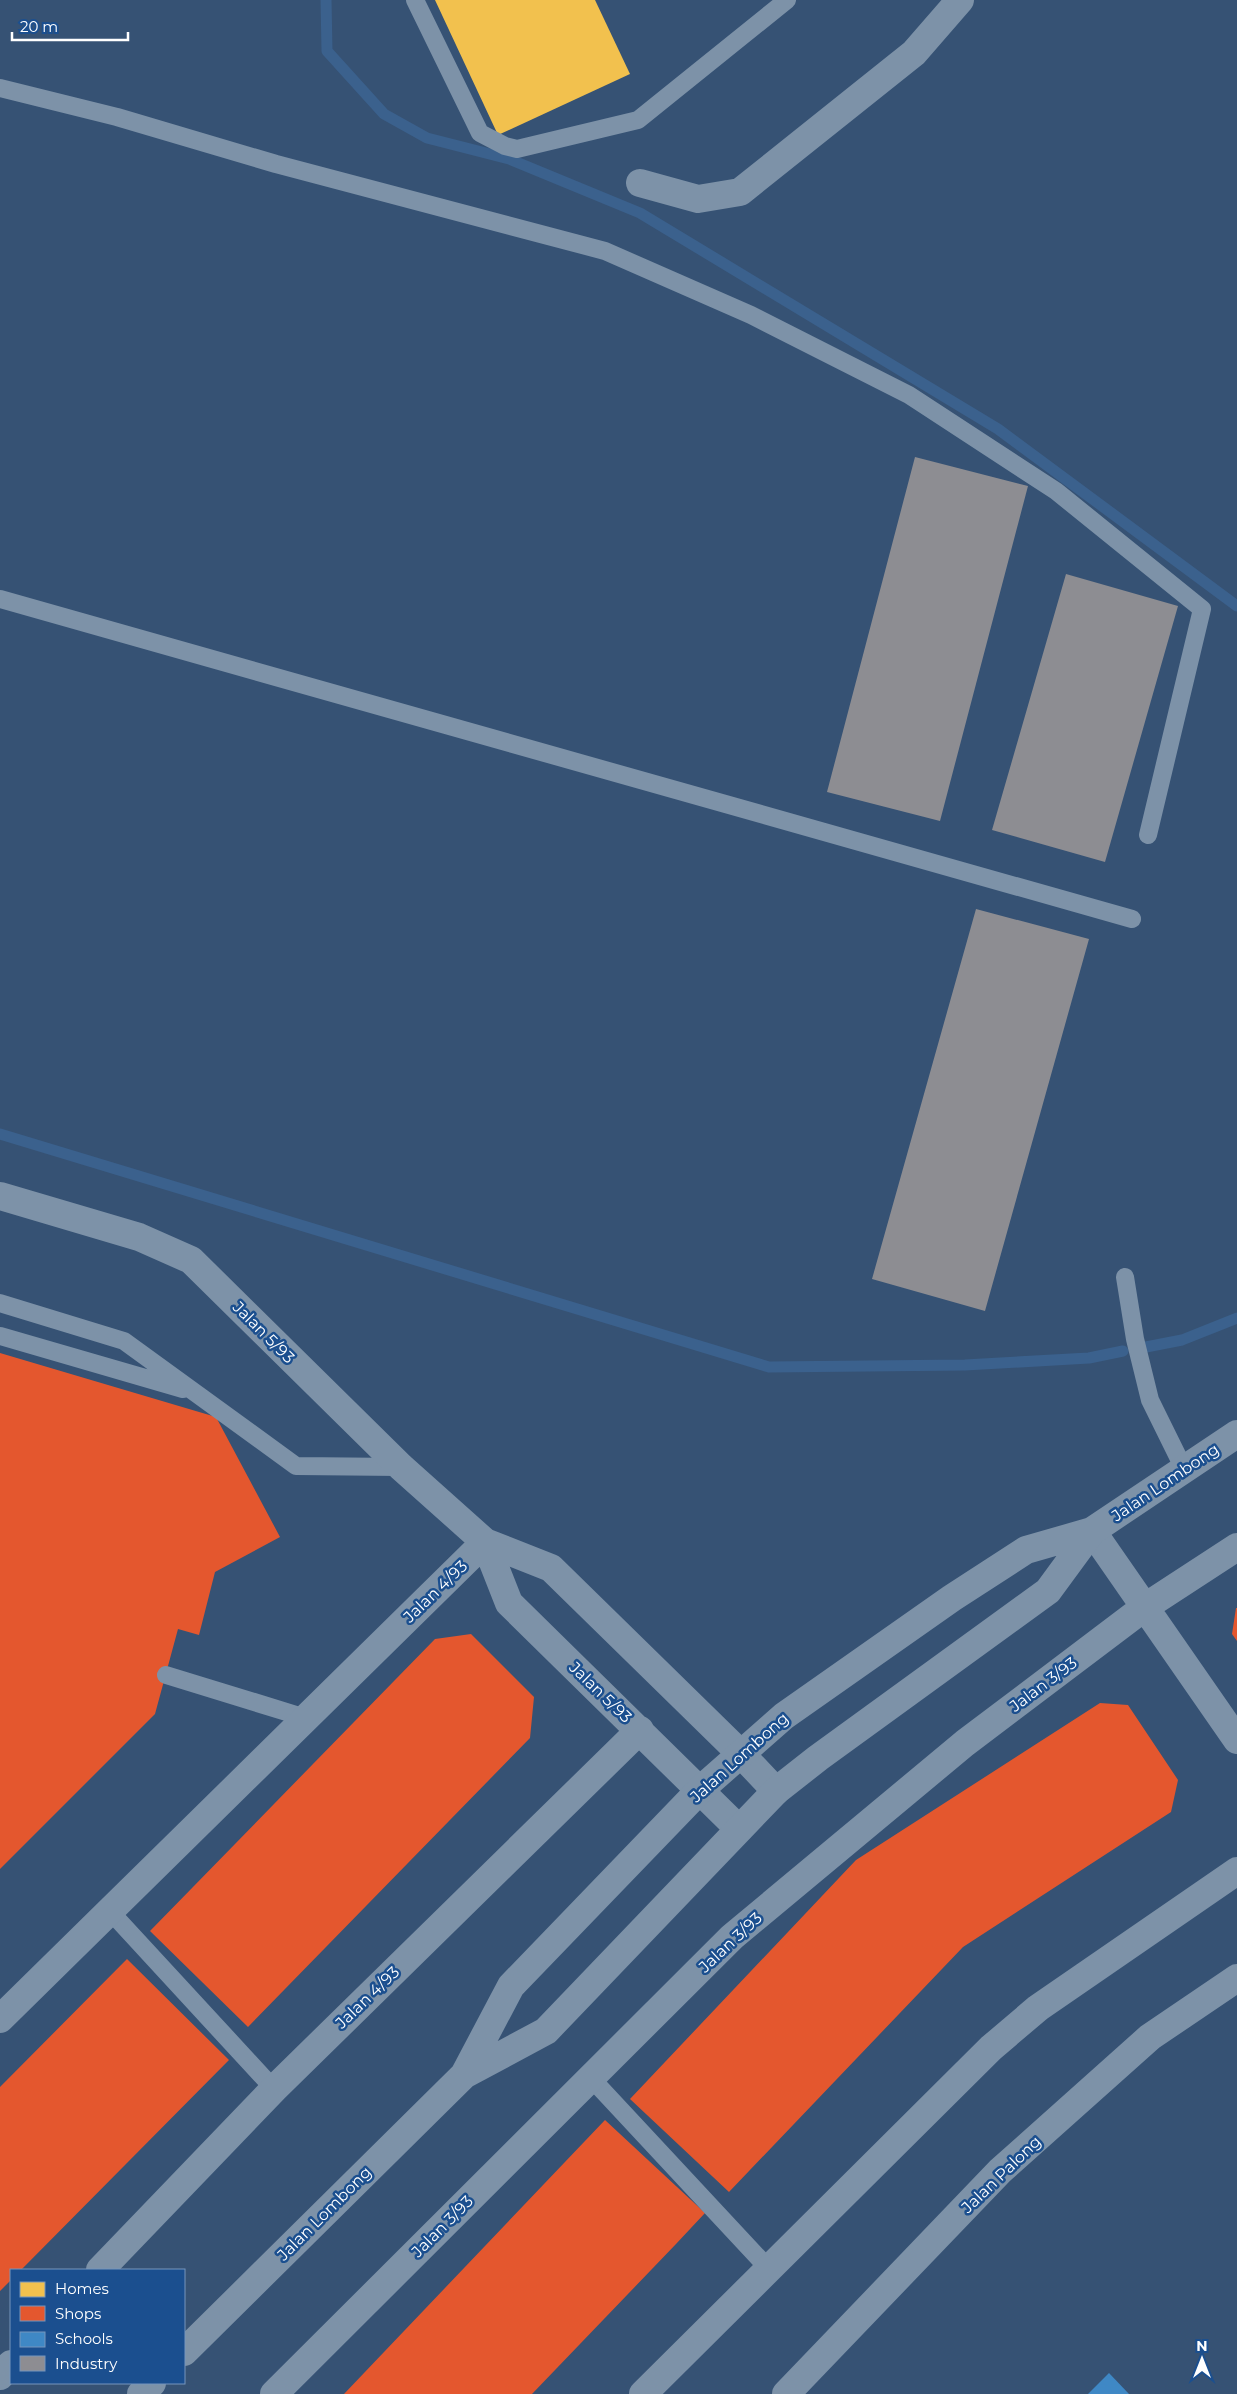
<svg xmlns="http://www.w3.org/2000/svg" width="1237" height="2394" font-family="Montserrat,sans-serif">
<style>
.homes{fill:#f2c14e}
.shops{fill:#e4572e}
.schools{fill:#3f88c5}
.industry{fill:#8d8d92}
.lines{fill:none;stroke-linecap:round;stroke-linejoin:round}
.stream{stroke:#3b618d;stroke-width:11}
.service{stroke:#7d92a8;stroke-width:18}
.minor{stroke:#7d92a8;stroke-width:28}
.tertiary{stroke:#7d92a8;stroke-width:28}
.labels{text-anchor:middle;stroke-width:5;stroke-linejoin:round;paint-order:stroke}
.street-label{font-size:16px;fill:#fff;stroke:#1b4f8f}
</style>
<rect width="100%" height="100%" fill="#365274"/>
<path class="homes" d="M435,0H595L630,74L498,135Z"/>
<path class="shops" d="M0,1353L216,1417L280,1537L215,1572L199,1635L178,1629L155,1714L0,1869Z
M1236,1608H1237V1641L1232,1634Z
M471,1634L534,1697L530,1738L248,2027L150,1931L435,1639Z
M1100,1703L1128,1705L1178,1780L1171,1812L963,1947L729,2192L630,2099L856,1860Z
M127,1959L229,2060L21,2270H11V2280L0,2291V2087Z
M605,2120L705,2213L676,2244L532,2394H344Z"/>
<path class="schools" d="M1109,2373L1129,2394H1088Z"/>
<path class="industry" d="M915,457L1028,486L940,821L827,792Z
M1066,574L1178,606L1105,862L992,830Z
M976,909L1089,939L985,1311L872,1279Z"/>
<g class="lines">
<path class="stream" d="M326,0L327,51L384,114L427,138L509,159L640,213L998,429L1237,606
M0,1134L769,1367L965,1365L1089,1358L1123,1351
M1146,1347L1182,1340L1237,1318"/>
<path class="service" d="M415,0L480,133L505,146L517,149L638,120L787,0
M0,88L117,117L276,164L605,251L751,315L909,395L1056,491L1202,609L1148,835
M0,599L1132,919
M1125,1277L1135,1339L1150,1400L1184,1469
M0,1303L124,1341L296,1466L401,1467
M0,1336L183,1389
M166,1675L306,1718
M109,1910L274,2089
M591,2078L769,2269"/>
<path class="minor" d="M640,183L698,199L740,192L914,53L960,0
M0,1196L139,1237L191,1260L401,1467L485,1542L551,1568L740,1753L776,1791
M1092,1531L1237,1740
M485,1542L509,1603L739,1829
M0,2019L485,1542
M100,2270L274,2089L640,1730
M0,2376L11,2364
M274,2394L732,1937L965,1743L1145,1607L1237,1547
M643,2394L991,2048L1038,2008L1237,1871
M786,2394L1000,2171L1150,2037L1237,1978"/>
<path class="tertiary" d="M464,2075L511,1986L700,1790L784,1716L952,1598L1026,1550L1092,1531L1237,1434
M184,2352L464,2075L546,2031L776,1791L818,1758L1048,1591L1092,1531
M141,2394L152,2383"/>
</g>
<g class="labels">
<g class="street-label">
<text transform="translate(264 1332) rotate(45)" y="6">Jalan 5/93</text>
<text transform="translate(1165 1482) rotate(-34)" y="6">Jalan Lombong</text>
<text transform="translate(435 1591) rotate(-44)" y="6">Jalan 4/93</text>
<text transform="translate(1043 1684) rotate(-37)" y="6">Jalan 3/93</text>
<text transform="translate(601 1692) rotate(44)" y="6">Jalan 5/93</text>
<text transform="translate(739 1757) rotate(-42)" y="6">Jalan Lombong</text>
<text transform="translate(730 1942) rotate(-43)" y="6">Jalan 3/93</text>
<text transform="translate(367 1997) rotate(-44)" y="6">Jalan 4/93</text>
<text transform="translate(1001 2174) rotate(-44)" y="6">Jalan Palong</text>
<text transform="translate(324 2213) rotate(-45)" y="6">Jalan Lombong</text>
<text transform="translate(442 2226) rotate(-45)" y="6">Jalan 3/93</text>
</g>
</g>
<rect x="10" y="2269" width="175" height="115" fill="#1b4f8f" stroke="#7695bc"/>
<rect x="20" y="2282" width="25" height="15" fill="#f2c14e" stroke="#7695bc"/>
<text x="55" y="2294" font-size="15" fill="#ffffff">Homes</text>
<rect x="20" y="2306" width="25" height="15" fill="#e4572e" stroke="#7695bc"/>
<text x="55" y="2319" font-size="15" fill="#ffffff">Shops</text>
<rect x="20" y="2332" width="25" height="15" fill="#3f88c5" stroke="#7695bc"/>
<text x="55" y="2344" font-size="15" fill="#ffffff">Schools</text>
<rect x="20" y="2356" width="25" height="15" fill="#8d8d92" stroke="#7695bc"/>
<text x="55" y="2369" font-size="15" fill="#ffffff">Industry</text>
<g transform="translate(1202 2359)" stroke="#1b4f8f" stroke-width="4" paint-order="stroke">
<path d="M0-4L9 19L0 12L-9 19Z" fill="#ffffff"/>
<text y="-8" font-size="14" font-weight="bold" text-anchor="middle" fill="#ffffff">N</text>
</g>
<path d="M12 32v8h116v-8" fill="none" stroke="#ffffff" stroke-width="2.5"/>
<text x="20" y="32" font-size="15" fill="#ffffff" stroke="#1b4f8f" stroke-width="4" paint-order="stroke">20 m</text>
</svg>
